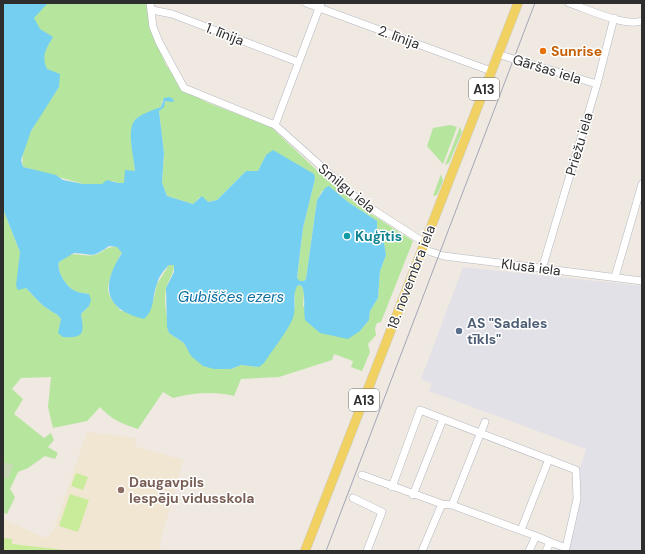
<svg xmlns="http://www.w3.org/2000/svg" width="645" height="554" font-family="'DM Sans',sans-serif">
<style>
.industrial{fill:#e3e1e8}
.education{fill:#f0e6d1}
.green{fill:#b6e59e}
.cemetery{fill:#c8d9b8}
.pitch{fill:#c9ec9a}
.water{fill:#75cff0}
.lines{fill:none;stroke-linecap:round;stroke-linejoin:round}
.minor-casing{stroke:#b4b7c1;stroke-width:8}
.major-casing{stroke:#c9c9c9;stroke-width:10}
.minor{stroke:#fff;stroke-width:7}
.major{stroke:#f2d163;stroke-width:9}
.tram{stroke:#a3a6b8;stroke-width:1}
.food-dot{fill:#e8710a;stroke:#fff;stroke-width:1.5}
.culture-dot{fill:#0f9aa8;stroke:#fff;stroke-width:1.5}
.service-dot{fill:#5c6f8a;stroke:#fff;stroke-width:1.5}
.education-dot{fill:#8d6e63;stroke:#fff;stroke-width:1.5}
.labels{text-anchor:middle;stroke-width:3;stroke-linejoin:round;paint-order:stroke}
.shield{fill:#fff;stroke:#6d6d6d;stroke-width:1}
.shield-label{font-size:13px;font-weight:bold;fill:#2e2e2e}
.street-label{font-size:14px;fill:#2e2e2e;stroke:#fff}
.food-label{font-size:14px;font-weight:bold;fill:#c56008;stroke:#fff;text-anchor:start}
.culture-label{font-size:14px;font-weight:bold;fill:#0d838f;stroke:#fff;text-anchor:start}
.service-label{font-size:14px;font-weight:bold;fill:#4e5e75;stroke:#fff;text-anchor:start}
.education-label{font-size:14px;font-weight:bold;fill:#785e54;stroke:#fff;text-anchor:start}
.water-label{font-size:15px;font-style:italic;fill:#0d6fa3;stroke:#fff}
</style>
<rect width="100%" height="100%" fill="#efe9e1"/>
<path class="industrial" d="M463,267L642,286V551H568L574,487L586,449L429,391L432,384L421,379Z"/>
<path class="education" d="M87,432L136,438L135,446L183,460L159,546L163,551H3V519L45,538L53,532Z"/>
<path class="green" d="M3,3H148L151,30L166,65L183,89L206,102L271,127L325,178L359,206L413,241L381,322L377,323L375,328L376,335L368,344L370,352L362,371L351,367L353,361L334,354L332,360L279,377L241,379L234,396C213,391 194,393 173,398L163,392L138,429C122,424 111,419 100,407L87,421L53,428L48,407L51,377L21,378L12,389L23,399L14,414L44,438L51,433L54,440L48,447L58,453L55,459L45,456L28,468L18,472L10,489L15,497L7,514L3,513V209L20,252L26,288C32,294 41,305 48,309C53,313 57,313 61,319L59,333L82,320L81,314L89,306V294C85,293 79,293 76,291C67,288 56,271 59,262C72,248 81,258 94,255C104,253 104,246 117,247L122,252C117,261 108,279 108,289C108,297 116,305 121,311L153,302L157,284L169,265L173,264L174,265C174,274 168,280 166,289C163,302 168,319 169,333L184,343L187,349L231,369L241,365L259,367L295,307L294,290L297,285L302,286L304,292L303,306L360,331L369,320L370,311L378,298L380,271L386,255L384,243L378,237L377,233V221L348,202L329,187L322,191L317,200L306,279L304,281H300L297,279L303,228L315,179L266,155L258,171H246L217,200L208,202L200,197L193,204L167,196L162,183L164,153L159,111C164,106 164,101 170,97L162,101L161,107L137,118L131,139L135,171L124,183H118L113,181L102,184H83L23,167C18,141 46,108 59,87Z
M450,125L457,127L443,164L427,146L433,128Z
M460,127L462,132L449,163L445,165Z
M441,174L443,181L437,195L433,196Z"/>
<path class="cemetery" d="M3,462L13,465L8,479L3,477Z"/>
<path class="pitch" d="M76,473L88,477L83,490L71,486Z
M70,494L89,500L78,532L59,526Z
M3,538L12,539V544L73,551H3Z"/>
<path class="water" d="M3,3H48L34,18L40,29L53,37C46,49 41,56 47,69L60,74L59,87L31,131L21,160L23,167L56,175L63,180L83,184H102L107,180L118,183H124L125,170L135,171C134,157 125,127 137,118C144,113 153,110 161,107L164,98L170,97L174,100L173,102L165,101L164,107L159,111L164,153L162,183L167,196L193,204L202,196L208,202L217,200L246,171H258L266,155L273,150L314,174L315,179L303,228L297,278L300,281H304L306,279L317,200L325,188L329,186L348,202L377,221V233L378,237L384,243L386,255L380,271L378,298L370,311L369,320L360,331L348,339L320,333L305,320C303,308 306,296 302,286L298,285C291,294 297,307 293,318C286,334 273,349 264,363L259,367L241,365L231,369H214L203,366L191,356L184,343L169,333L167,327L166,288L174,272V265H169C164,270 159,276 157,284C152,296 155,310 144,319C103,309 101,285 122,253L117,247L109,246C91,259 94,254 74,253L59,262C56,271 67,288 76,291C79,293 85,293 89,294L91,300L89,306L81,314C84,332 85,339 63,337L58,333L61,319C57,313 53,313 48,309C41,305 32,294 26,288L18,290L16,286L20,252L3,209Z"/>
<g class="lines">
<g class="minor-casing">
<path id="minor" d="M150,3L153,27L159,42L184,88L275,125L361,202L425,243
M306,3L491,71
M569,3C587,9 625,27 642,21
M152,10L172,14L298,62
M497,54L597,84
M275,125L321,3
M422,249L444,256L642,281
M542,269L597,84L614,18
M615,277L642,184
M362,475L442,504L452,505L536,536L550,542L546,551
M392,487L420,410L576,470L577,499L566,548L550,542
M413,495L443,419
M353,498L382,512L367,551
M452,505L485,422
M521,530L549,459
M422,551L442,504
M529,551L536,536"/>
</g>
<g class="major-casing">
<path id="major" d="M305,551L518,3"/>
</g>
<use href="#minor" class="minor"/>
<use href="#major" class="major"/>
<path class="tram" d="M326,551L535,3"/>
</g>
<circle class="food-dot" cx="543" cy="51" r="4"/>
<circle class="culture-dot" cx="347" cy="236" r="4"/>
<circle class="service-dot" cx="459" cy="331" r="4"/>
<circle class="education-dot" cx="121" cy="490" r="4"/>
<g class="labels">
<g class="shield">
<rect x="469" y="78" width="30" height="22" rx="3"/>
<rect x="349" y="389" width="30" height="22" rx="3"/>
</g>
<g class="shield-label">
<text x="484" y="94">A13</text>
<text x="364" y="405">A13</text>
</g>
<g class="street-label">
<text transform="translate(225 34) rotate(21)" y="5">1. līnija</text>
<text transform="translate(399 37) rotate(20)" y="5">2. līnija</text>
<text transform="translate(547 69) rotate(17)" y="5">Gāršas iela</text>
<text transform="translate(579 144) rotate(-74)" y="5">Priežu iela</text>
<text transform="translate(347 188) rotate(39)" y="5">Smilgu iela</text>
<text transform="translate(531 267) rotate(7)" y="5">Klusā iela</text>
<text transform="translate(411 277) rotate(-69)" y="5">18. novembra iela</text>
</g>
<g class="food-label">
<text x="551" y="56">Sunrise</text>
</g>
<g class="culture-label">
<text x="355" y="241">Kuģītis</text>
</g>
<g class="service-label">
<text x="467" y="328">AS "Sadales<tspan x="467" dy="16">tīkls"</tspan></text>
</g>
<g class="education-label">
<text x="129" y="487">Daugavpils<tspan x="129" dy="16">Iespēju vidusskola</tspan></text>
</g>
<g class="water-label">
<text x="231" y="302">Gubiščes ezers</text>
</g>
</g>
<rect width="645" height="554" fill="none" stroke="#2e2e2e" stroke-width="8"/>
</svg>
